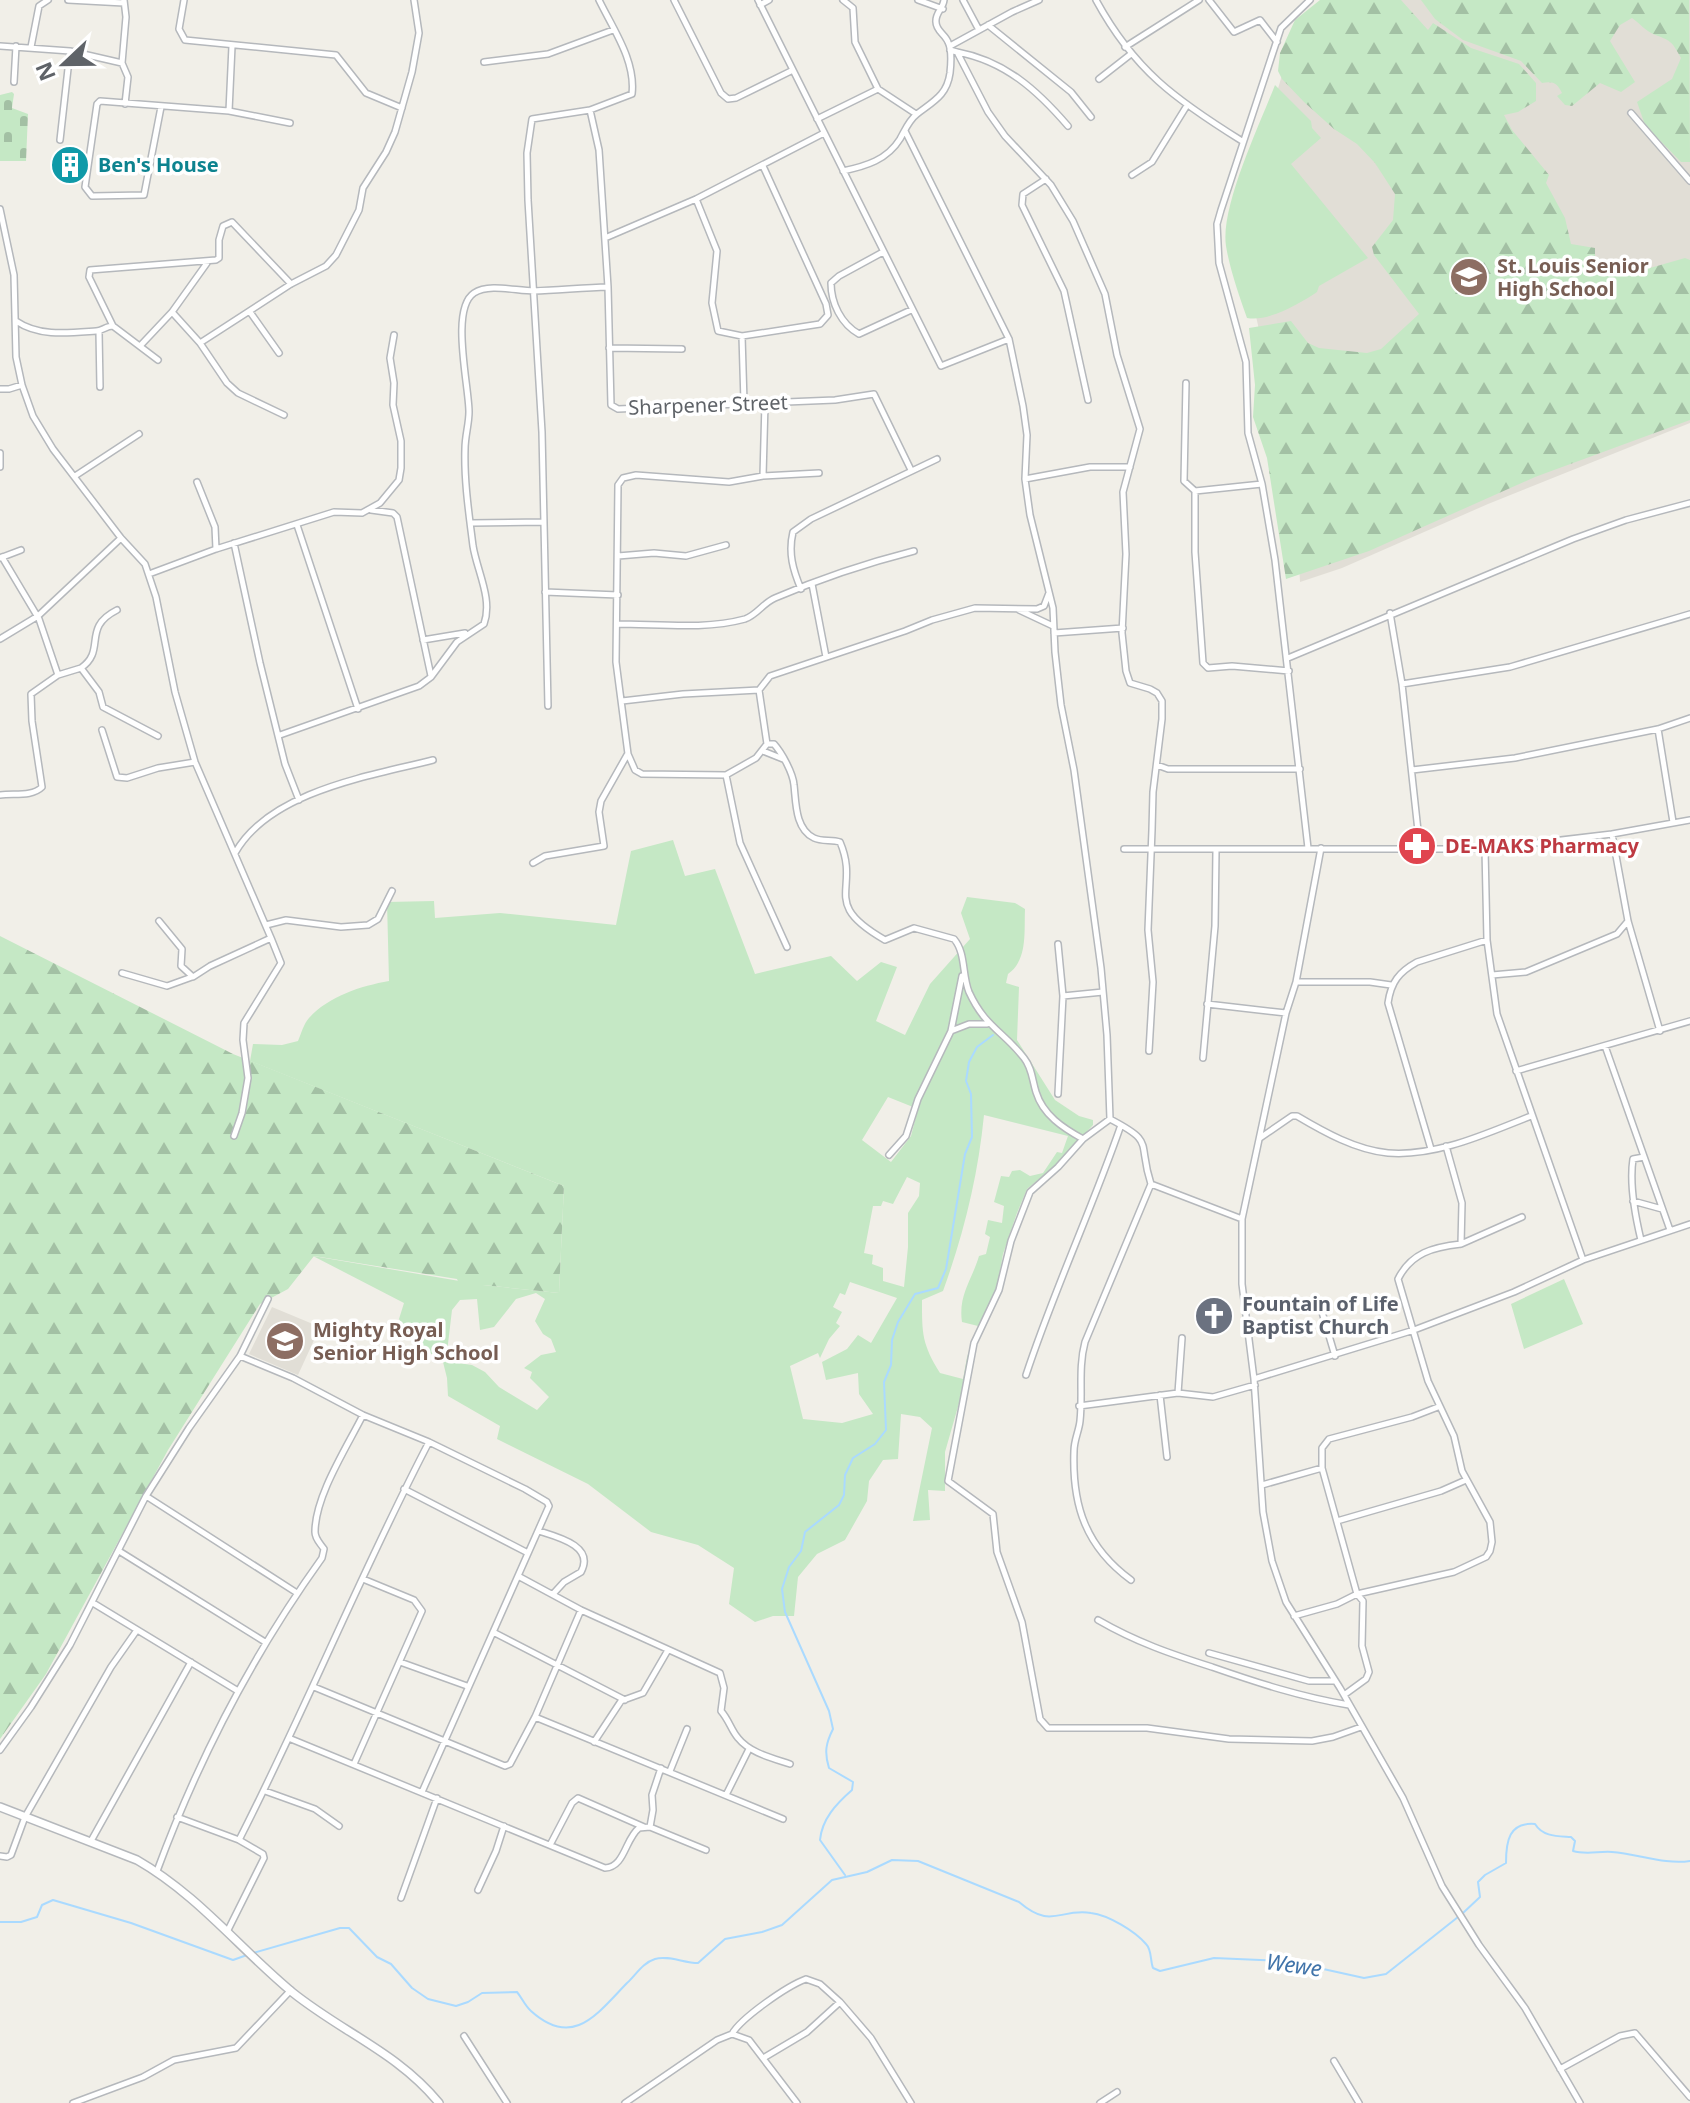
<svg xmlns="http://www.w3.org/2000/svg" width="1690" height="2103" font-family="'Noto Sans',sans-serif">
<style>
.education{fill:#e1ded6}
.grass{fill:#c5e8c5;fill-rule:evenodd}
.forest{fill:url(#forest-firs)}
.cemetery{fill:url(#cemetery-stones)}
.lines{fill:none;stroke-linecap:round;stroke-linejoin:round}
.stream{stroke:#aadaff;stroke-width:2}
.minor-casing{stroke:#b5b8bc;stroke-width:8}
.tertiary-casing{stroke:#b5b8bc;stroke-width:10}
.minor{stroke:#fff;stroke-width:5}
.tertiary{stroke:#fff;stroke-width:7}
.labels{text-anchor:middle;stroke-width:7;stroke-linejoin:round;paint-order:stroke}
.culture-label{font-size:20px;font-weight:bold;fill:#0d838f;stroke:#fff;text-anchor:start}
.education-label{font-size:20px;font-weight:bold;fill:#785e54;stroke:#fff;text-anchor:start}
.street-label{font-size:20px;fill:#5f6368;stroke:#fff}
.health-label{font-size:20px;font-weight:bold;fill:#be3a42;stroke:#fff;text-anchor:start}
.worship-label{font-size:20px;font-weight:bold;fill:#5b616d;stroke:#fff;text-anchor:start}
.water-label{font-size:22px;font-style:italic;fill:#4174aa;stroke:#fff}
</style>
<defs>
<pattern id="forest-firs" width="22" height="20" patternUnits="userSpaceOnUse" patternTransform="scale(2)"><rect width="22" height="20" fill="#c5e8c5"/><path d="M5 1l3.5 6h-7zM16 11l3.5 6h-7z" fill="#a3c0a4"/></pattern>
<pattern id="cemetery-stones" width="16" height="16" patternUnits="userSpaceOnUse" patternTransform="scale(2)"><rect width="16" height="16" fill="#c5e8c5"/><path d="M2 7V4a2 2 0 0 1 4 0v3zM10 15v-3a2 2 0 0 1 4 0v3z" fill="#a3c0a4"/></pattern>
</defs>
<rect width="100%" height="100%" fill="#f1efe8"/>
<path class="education" d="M1328,0H1690V423L1488,504L1342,568L1300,582L1299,562L1267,420L1258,325L1236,230L1285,65Z
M272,1307L320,1327L298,1375L249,1354Z"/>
<path class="grass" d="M1275,85L1311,121L1312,128L1321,138L1291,164L1368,258L1319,286L1317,292C1299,304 1268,322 1247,318C1239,295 1230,270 1226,246C1220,207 1260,124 1275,85Z
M673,840L685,876L715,869L755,974L831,956L857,981L881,962L897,967L876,1021L905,1035L930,984L970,939L961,913L967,897L1015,903L1025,909C1024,932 1028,960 1008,974L1006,983L1019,987L1017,1040L1055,1100L1079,1116L1093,1120V1125L1055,1166L1027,1189L1017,1213L1003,1254L997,1288L982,1323L945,1452V1491L928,1490L930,1520L913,1521L932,1428L920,1417L901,1414L898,1459L883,1460L869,1481L867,1501L845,1540L817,1554L798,1577L794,1616H773L755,1622L729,1604L734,1568L698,1545L651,1532L588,1484L497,1439L500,1426L448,1396L447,1378L443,1362L410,1339L399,1319L404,1303L313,1256L483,1285L559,1293L564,1186L250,1061L253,1044L282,1045L298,1041C301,1034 304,1023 309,1018C329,996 361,986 389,981L387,902L434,901L435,918L500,913L616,925L631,851ZM888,1097L918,1109L911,1136L891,1162L862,1140ZM984,1115L1068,1136L1062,1153L1057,1152L1043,1173L1030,1176L1020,1170L1012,1171L1009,1177L1001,1176L994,1202L1004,1206L1002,1223L988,1220L985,1234L990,1237L986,1254L979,1256C972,1280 958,1295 962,1322L978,1326L967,1357L963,1379L940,1373C922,1344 922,1334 922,1300L943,1291C964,1233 978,1176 984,1115ZM907,1177L920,1183L919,1196L908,1213V1247L904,1287L883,1281V1268L872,1264L873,1255L864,1253L873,1206H881L883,1201L893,1204ZM850,1282L897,1298L871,1343L858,1335L847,1349L822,1362L826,1380L858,1373L859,1394L873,1414L842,1423L803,1419L790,1366L818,1353L820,1358L829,1339L840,1326L836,1323L842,1312L833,1307L840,1293L845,1295ZM536,1293L545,1299L535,1321L543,1334L551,1339L556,1352L541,1355L524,1368L532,1372L530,1378L549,1397L537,1410L499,1387L485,1372L472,1365L458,1363L447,1352L452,1310L460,1300L477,1299L480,1330L494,1327L516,1299Z
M1564,1279L1583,1324L1524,1349L1511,1304Z"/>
<path class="forest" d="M1320,0H1401L1428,30L1433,23L1471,48L1519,64L1536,83V101L1518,112L1504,115L1512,130L1549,175L1546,183L1565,218L1571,244L1595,248V267L1650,268L1685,258L1690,260V420L1535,477L1369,551L1286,579L1267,458L1253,417L1255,385L1249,328L1291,321L1308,343L1319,348L1367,353L1381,349L1419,314L1374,255L1372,247L1393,220L1395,194L1375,163L1357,144L1334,129L1304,102L1282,79L1278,71L1280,53L1295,20Z
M1421,0H1689L1690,162H1681L1645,125L1637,102L1672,79L1681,58C1671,40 1671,41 1653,34C1646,31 1638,22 1632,18L1620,25L1610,41L1635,82L1621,92L1600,83L1572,106L1565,105L1557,96L1562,93C1557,82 1552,81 1542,83L1521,61L1463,40L1435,19Z
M0,936L233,1054L564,1186L559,1293L483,1285L473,1298H465L457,1279L314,1256L288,1289L260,1304L168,1450L46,1674L0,1739Z"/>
<path class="cemetery" d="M12,92L14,94L12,108L28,114L26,161H0V95Z"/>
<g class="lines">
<path class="stream" d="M845,1875L820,1840C822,1819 836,1804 852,1790L853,1782L829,1768C824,1752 826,1743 833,1729L829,1711L785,1612L782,1589L789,1567L801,1551L805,1532L839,1505L844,1495L845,1475L853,1458L875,1444L886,1430L884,1382L891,1365L892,1340L898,1322L915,1294L938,1288L946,1269L965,1154L972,1137L971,1094L966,1081L969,1062L977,1047L993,1035
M1463,1913L1480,1897L1478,1882L1485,1875L1506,1863C1506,1841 1509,1822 1535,1824C1543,1837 1558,1836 1571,1837L1575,1841L1573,1851C1586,1855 1599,1851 1612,1852C1638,1854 1665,1865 1690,1861
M0,1922H21L37,1917L42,1905L53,1900L131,1923L233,1960L247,1955
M253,1953L340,1928H349L377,1957L391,1964L412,1988L428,1999L456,2006L468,2002L482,1993L517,1992C522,1998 525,2006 531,2011C573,2049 597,2014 627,1983C636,1975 642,1963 655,1959C668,1955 684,1963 698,1963L725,1939L762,1932L782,1925L832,1880L867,1872L892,1860L918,1861L1019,1902C1052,1930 1059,1908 1091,1913C1108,1915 1135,1931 1146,1944C1152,1950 1150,1960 1153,1968L1160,1971L1214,1958L1287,1961L1364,1978L1386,1974L1458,1917"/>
<g class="minor-casing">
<path id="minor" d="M68,0L124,3
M124,0L126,17L122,63L128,77L125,104
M184,0L179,29L185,40L336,55L366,93L402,108
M674,0L721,93L728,99L736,98L793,70
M758,0L941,366L1009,339
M843,0L853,8L855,42L878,89
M918,0L943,9
M963,0L979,30
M1096,0C1134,70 1176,100 1242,141
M1209,0L1234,32L1260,20L1277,42
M760,5L769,0
M988,25L1071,92L1091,117
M0,46L70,51L122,63
M950,46L1012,12L1039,0
M31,47L39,6L48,0
M1125,47L1199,0
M950,50L957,52L988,112L1005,136L1051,185L1073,221L1105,294L1117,355L1140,429L1123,492L1126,554L1122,633L1126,671L1130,683L1150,689L1157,693L1162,701V719L1153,792L1152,830L1148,930L1153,982L1149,1051
M957,52C1005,61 1037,90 1068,126
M484,62L548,54L613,30
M1099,79L1131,54
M14,82L16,46
M161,107L144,195L92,196L85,187L97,104L100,101L229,111L290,123
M590,110L599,150L608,287L611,405L618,409L835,400L874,394L911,470
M229,111L232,46
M1631,113L1690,181
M817,119L878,89L916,114
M905,131L1009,339L1023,406L1027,435L1025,479L1030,515L1053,608L1055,652L1061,705L1074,770L1101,968L1107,1035L1110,1119
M60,140L70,51
M843,171C866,166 887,160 900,139C905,130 909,120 917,114C934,101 947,95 950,73C951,64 952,50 948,42C945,34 936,31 936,22C935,13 943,9 944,0
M1132,175L1152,162L1186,107
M1046,179L1023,194L1022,205L1064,291L1088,400
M696,199L717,251L712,303L718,331L742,336L820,324L828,315L826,304L763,166
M0,209L14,275L16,357L22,385L33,416L53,449L121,538L145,564L156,597L175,692L195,762L271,938L210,966L193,977L181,966L182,949L159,921
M605,238L696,199L824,133
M883,252L839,276L831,283C831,303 841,324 859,334L911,310
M172,312L200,343L227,383L238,393L284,415
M250,312L279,353
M16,321C39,337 69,333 96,331C102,331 106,326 113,326
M99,332L100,387
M742,336L744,402
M200,343L291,284L326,266L336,255L359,210L363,188L386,152L395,132L412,72L419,33L414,0
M140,346L172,312L207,263
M609,348L682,349
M158,360L113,326L89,277L90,270L216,260L219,258V240L223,226L232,222L291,284
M1186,383L1184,481L1195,491
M0,389H9L22,385
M765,403L763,476L729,482L636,475L623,478L618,485L616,662L628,754L635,770L642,774L726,775L756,758L767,744L759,690L770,676L905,631L932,620L975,608L1037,609L1044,606L1049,593
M0,453V467
M75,476L139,434
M763,476L819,473
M1025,479L1090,467H1130
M197,482L215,527L216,549
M1195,491V552L1203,663L1208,668L1232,666L1289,671
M1195,491L1262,484
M371,510L393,513L397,517L431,676
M471,523L544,522
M297,525L358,709
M234,543L260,663L285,764L299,800
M618,556L654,553L686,556L726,545
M0,558L21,550
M149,574L216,549L334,512L362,513L380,503L399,480L401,468V441L393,405L394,383L390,358L394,335
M812,584L826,657
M801,589C793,570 788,553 793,532L811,519L937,459
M545,592L618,595
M1019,610L1053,626
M1390,613L1402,684L1420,849
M617,624C658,624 705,630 745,619C757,615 763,603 775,598C819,579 867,563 914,551
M1054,633L1123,628
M0,639L38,616L121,538
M423,640L465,633
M1288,658L1573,539L1626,520L1690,503
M81,668C107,650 81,628 117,610
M58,675L81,668L99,692L103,707L158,736
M1402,684L1510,667L1690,614
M622,701L683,694L759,690
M548,706L542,432L528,200L527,153L532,119L590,110L632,94C636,61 613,29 599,0
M1658,729L1673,822
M102,730L117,777L127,778L158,768L195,762
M280,735L419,686L431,677L457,642L484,624C493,599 477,571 473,546C469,514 464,481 465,449C465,436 469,424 469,412C469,386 450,309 474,293C489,283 516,291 534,291C558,290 583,288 608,287
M767,744H774C782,753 793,773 794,785C796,802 795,829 814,838C822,842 832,839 840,842C861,891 819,902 885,940L914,928L954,939C966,953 962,975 969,992C985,1027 1003,1031 1024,1058C1032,1068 1032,1079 1036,1092C1043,1115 1063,1128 1083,1139
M763,751L783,759
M1157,765L1168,769H1300
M1412,770L1515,758L1658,729L1690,718
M726,775L740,843L787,947
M0,795C14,793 32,797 42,787L32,721L31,694L58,675L39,619L2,557
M1612,834L1628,921L1660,1031
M1308,848L1275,560L1262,484L1248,433L1246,362L1219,263L1217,224L1221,210L1281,28L1310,0
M1321,848L1296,982L1286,1013L1242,1219V1284L1254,1379L1263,1512L1272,1561L1286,1602L1340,1688L1403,1798L1442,1886L1479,1945L1525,2008L1580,2103
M1124,849H1485L1612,834L1690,820
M1485,849L1487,940L1497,1014L1583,1260
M235,853C270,791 370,776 433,760
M533,863L545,856L604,846L599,812L601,801L627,755
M266,925L286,920L341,927L368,925L378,919L392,891
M122,973L167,986L192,977
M1492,975L1526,972L1617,934L1628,921
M1296,982H1370L1391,985
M1063,996L1103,992
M1207,1004L1286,1013
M951,1031L969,1024H987
M1605,1046L1670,1230
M1203,1058L1215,926L1216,851
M1516,1071L1690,1021
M1058,1094L1063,996L1058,944
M234,1136L242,1113L248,1078L243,1040L244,1023L281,963L271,938
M1260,1138L1292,1116H1297C1324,1132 1356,1150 1388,1153C1437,1157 1487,1133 1531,1116
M1431,1149L1388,1003C1391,982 1399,972 1417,962L1487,940
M889,1155L906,1136L918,1099L951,1031L962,976
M1633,1201L1662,1209
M1242,1219L1151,1184C1137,1141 1156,1143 1110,1119L1083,1139L1058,1167L1030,1192L1011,1241L999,1290L974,1343L948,1481L993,1514L997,1552L1022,1622L1040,1719L1048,1728H1147L1229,1739L1312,1741L1333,1737L1361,1727
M1641,1240C1635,1215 1629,1185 1633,1159L1644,1157
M1461,1244L1522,1217
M1322,1312L1335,1356
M240,1356L293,1378L363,1415L429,1442L525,1489L547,1502L549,1506L422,1792
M1026,1375C1054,1290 1092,1209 1121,1125
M1254,1379L1414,1330L1514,1292L1583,1260L1690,1224
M1178,1393L1182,1338
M1160,1395L1167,1457
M1079,1406L1178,1393L1213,1397L1255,1385
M1262,1485L1322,1468
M404,1489L528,1553
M146,1496L297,1593
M1337,1521L1441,1491L1466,1480
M539,1531C558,1537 595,1546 581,1572L564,1582L553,1594
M119,1551L265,1642
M518,1576L581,1610L720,1673L724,1688L721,1711C729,1720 731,1730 738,1738C750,1753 772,1758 790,1764
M1131,1580C1086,1547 1072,1506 1074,1451C1074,1440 1079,1431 1080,1421C1083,1394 1078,1368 1085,1342L1151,1184
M93,1603L238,1691
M1294,1616L1337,1604L1357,1594L1454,1572L1486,1557L1490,1551L1492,1542L1490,1522L1462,1471L1454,1436L1428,1381L1398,1279C1411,1253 1433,1247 1461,1244L1462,1203L1446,1146
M1098,1620C1136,1642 1171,1654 1212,1667C1258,1683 1301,1697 1349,1705
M493,1632L625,1700
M1209,1653L1309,1681H1335
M400,1662L467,1686
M314,1687L505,1766L510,1764L535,1717L581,1610
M1344,1695L1366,1679L1369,1672L1362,1646L1363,1601L1357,1594L1322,1468V1448L1329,1439L1412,1417L1438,1407
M535,1717L783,1819
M291,1739L605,1868C625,1867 625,1839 639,1828L650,1827L706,1850
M594,1742L621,1701L643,1693L668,1650
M0,1750L31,1707L70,1645L146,1496L189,1428L240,1356L268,1299
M354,1764L422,1611L414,1600L363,1579
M670,1771L687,1729
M265,1791L315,1809L339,1826
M726,1795L749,1749
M177,1817L239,1840L263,1854L264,1858L228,1930
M650,1827L653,1810L652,1795L661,1768
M239,1840C306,1709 361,1572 429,1442
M91,1841L191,1662
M550,1845L572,1803L578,1798L644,1827
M0,1856L7,1857L11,1855L25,1817L111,1667L137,1630
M157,1871C198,1760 253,1654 322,1558L324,1549C320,1543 315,1539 315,1532C315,1496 347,1447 363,1415
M478,1890L496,1851L504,1826
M401,1898L437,1798
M732,2034C741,2018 787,1986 806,1979L820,1984L840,2002
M464,2036L507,2103
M765,2057L807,2032L840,2002L871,2038L911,2103
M1334,2061L1359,2103
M1560,2069L1620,2036L1635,2033L1690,2097
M73,2103L143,2077L174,2060L236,2048L291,1990
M625,2103L717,2040L732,2034L749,2040L797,2103
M1100,2103L1117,2092"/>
</g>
<g class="tertiary-casing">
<path id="tertiary" d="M0,1807L137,1860C198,1895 239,1948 292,1992C343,2033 397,2052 439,2103"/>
</g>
<use href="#minor" class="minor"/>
<use href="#tertiary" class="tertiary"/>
</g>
<defs>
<g id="building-disc" transform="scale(2)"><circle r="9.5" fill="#0f9aa8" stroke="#fff"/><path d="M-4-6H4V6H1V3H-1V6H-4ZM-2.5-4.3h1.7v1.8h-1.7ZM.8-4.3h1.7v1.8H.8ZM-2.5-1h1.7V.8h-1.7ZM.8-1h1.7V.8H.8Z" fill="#fff"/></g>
<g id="school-disc" transform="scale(2)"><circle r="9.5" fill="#8d6e63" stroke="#fff"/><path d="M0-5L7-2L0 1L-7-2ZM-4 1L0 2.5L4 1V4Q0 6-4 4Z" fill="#fff"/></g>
<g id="pharmacy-disc" transform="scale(2)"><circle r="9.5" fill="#e0444e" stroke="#fff"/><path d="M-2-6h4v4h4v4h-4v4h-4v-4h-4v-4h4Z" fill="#fff"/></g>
<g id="church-disc" transform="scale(2)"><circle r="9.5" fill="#6b7280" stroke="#fff"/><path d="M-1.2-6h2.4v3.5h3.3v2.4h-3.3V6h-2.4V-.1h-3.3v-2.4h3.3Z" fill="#fff"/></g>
</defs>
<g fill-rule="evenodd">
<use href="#building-disc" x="70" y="165"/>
<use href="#school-disc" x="1469" y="277"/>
<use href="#pharmacy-disc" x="1417" y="846"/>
<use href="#church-disc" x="1214" y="1316"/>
<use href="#school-disc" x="285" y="1341"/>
</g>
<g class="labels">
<g class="culture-label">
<text x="98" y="172">Ben's House</text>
</g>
<g class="education-label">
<text x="1497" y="273">St. Louis Senior<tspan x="1497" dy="23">High School</tspan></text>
<text x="313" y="1337">Mighty Royal<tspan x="313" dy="23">Senior High School</tspan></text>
</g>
<g class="street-label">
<text transform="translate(708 405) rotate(-2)" y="7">Sharpener Street</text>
</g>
<g class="health-label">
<text x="1445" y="853">DE-MAKS Pharmacy</text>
</g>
<g class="worship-label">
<text x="1242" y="1311">Fountain of Life<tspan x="1242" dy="23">Baptist Church</tspan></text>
</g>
<g class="water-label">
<text transform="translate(1294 1965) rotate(8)" y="8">Wewe</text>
</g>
</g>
<g transform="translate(64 64) rotate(248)" stroke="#ffffff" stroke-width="6" paint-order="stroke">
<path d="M0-6L14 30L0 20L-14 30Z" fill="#5f6368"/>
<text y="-12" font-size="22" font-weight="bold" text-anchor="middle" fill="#5f6368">N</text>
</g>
</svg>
